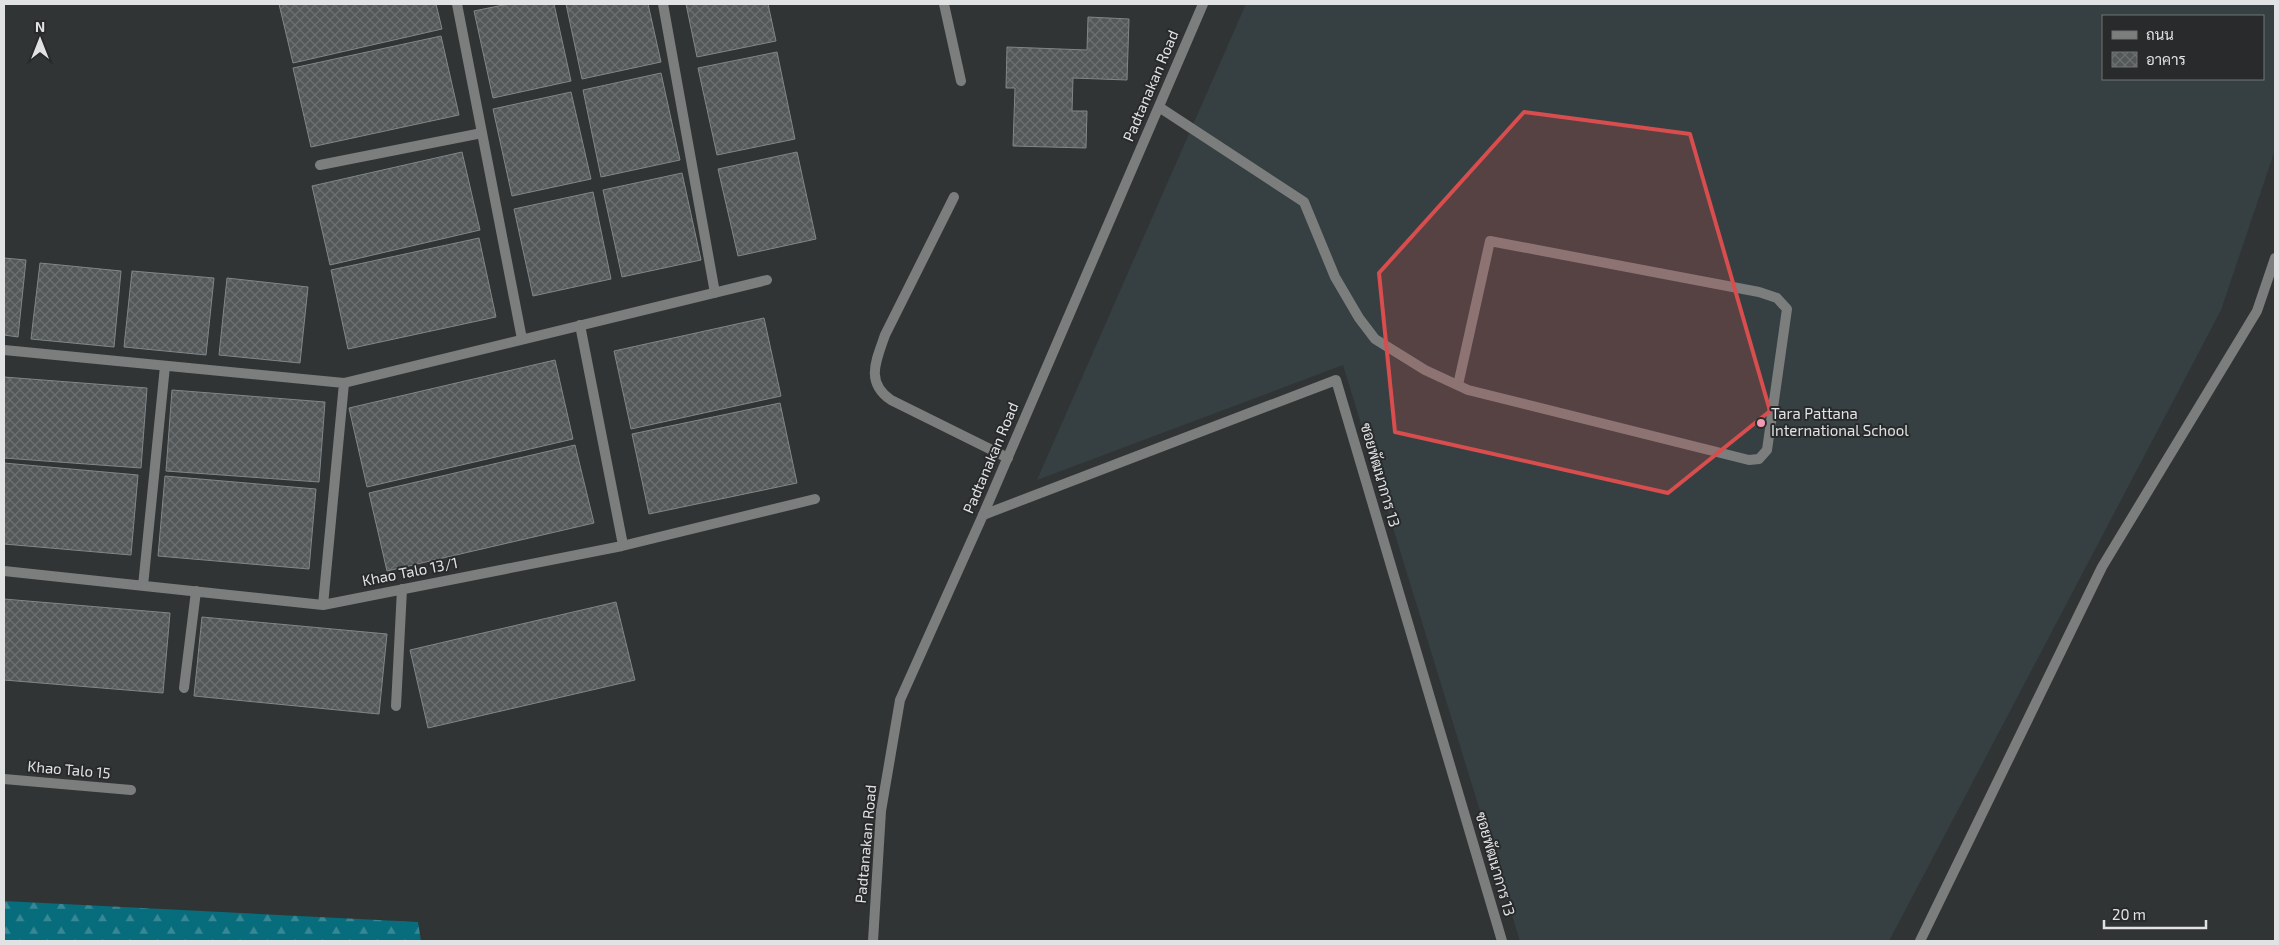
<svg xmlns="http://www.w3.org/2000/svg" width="2279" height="945" font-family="'Exo 2',Sarabun,sans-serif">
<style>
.built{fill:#364042;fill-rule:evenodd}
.forest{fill:url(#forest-firs)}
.building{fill:url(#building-cross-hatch);stroke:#838687}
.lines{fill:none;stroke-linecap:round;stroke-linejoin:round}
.service{stroke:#7c7e7e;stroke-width:10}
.minor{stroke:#7c7e7e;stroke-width:10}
.tertiary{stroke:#7c7e7e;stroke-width:10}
.marked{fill:#d84d4d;fill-opacity:0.2;stroke:#d84d4d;stroke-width:4;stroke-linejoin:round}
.poi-dot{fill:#f19ab2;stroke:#282a2b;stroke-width:2}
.labels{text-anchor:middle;stroke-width:4;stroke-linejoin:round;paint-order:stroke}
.street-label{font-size:15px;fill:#e0e2e3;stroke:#282a2b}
.poi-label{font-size:15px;fill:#e0e2e3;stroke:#282a2b;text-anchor:start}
</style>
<defs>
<pattern id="forest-firs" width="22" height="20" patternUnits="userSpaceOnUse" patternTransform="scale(1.25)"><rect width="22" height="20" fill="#076c7b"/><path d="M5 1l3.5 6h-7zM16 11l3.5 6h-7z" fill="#378894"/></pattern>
<pattern id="building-cross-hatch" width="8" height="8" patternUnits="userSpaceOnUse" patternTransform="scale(1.25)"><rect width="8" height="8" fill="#545858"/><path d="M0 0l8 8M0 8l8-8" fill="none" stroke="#6c7070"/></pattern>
</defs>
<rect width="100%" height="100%" fill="#313435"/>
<path class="built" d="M1246,4H2275V150L2221,310L1889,941H1520L1343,365L1037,480ZM2103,16H2263V79H2103Z"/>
<path class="forest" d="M4,901L418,922L421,941H4Z"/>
<path class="building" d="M279,4H436L442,29L293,63Z
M508,4H554L571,81L493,98L474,11Z
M566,4H648L661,62L582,79Z
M686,4H768L776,41L697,57Z
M1088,17L1129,19L1127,80L1073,78L1072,111H1087L1086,148L1013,146L1015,88H1006L1007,47L1087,50Z
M441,36L459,115L311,147L293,68Z
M777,52L795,139L717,155L698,68Z
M661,73L680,160L601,177L583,90Z
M571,92L591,179L512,196L493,109Z
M462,152L480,230L330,265L312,186Z
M797,152L816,239L738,256L718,169Z
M682,173L701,260L622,277L603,190Z
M593,192L611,279L533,296L514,209Z
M479,238L496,317L348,349L331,270Z
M4,258L26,260L18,337L4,335Z
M40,263L121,271L114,347L31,339Z
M132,271L214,278L206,355L124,347Z
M227,278L308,287L300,363L219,355Z
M764,318L781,396L631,429L614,351Z
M555,360L573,439L367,487L349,408Z
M4,377L147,388L141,468L4,458Z
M172,390L325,402L319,482L166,471Z
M780,403L797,483L649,514L632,434Z
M575,445L594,523L387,571L369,493Z
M4,463L138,475L131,555L4,544Z
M165,476L316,489L309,569L158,556Z
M4,599L170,613L163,693L4,680Z
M616,602L635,680L428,728L410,650Z
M202,617L387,634L379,714L194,696Z"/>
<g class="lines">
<path class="service" d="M457,4L522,339
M663,4L715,293
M1159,107L1304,202L1335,277L1359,318L1375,339L1425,370L1468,390L1749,460L1759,459L1767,450L1787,309L1777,298L1759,292L1490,241L1458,385
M320,165L482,133
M954,197L885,335C876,361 865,382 891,400L1008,458
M580,325L623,545
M4,350L344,383L767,280
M983,515L1336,380L1502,941
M4,571L323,605L622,546L815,499
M143,586L165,366
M323,605L344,383
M184,688L196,591
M396,706L402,589"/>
<path class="minor" d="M944,4L961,81
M4,779L131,790
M1920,941L2102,567L2257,311L2275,258"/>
<path class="tertiary" d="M873,941L881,811L900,700L983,515L1203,4"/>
</g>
<path class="marked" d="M1524,112L1690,134L1770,411L1668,493L1395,432L1379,273Z"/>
<circle class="poi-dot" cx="1761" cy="423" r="5"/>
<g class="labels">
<g class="street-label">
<text transform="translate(1151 86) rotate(-67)" y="5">Padtanakan Road</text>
<text transform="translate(991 458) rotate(-67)" y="5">Padtanakan Road</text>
<text transform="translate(1380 475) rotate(74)" y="5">ซอยพัฒนาการ 13</text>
<text transform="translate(410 572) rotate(-11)" y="5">Khao Talo 13/1</text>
<text transform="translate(69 770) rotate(5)" y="5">Khao Talo 15</text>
<text transform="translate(866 844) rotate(-85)" y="5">Padtanakan Road</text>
<text transform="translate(1495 864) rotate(74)" y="5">ซอยพัฒนาการ 13</text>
</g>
<g class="poi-label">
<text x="1771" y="419">Tara Pattana<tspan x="1771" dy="17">International School</tspan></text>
</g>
</g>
<rect width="2279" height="945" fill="none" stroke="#e0e2e3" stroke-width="10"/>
<rect x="2102" y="15" width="162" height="65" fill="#282a2b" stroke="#727475"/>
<rect x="2112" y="31" width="25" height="8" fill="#7c7e7e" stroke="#727475"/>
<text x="2146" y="40" font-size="15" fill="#e0e2e3">ถนน</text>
<rect x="2112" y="52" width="25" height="15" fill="url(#building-cross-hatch)" stroke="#727475"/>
<text x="2146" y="65" font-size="15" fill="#e0e2e3">อาคาร</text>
<g transform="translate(40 40)" stroke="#282a2b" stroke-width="4" paint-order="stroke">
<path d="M0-4L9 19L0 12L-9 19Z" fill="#e0e2e3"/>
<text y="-8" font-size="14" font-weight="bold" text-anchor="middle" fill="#e0e2e3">N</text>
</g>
<path d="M2104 920v8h102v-8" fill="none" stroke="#e0e2e3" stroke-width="2.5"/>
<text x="2112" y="920" font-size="15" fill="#e0e2e3" stroke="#282a2b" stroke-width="4" paint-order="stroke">20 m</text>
</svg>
